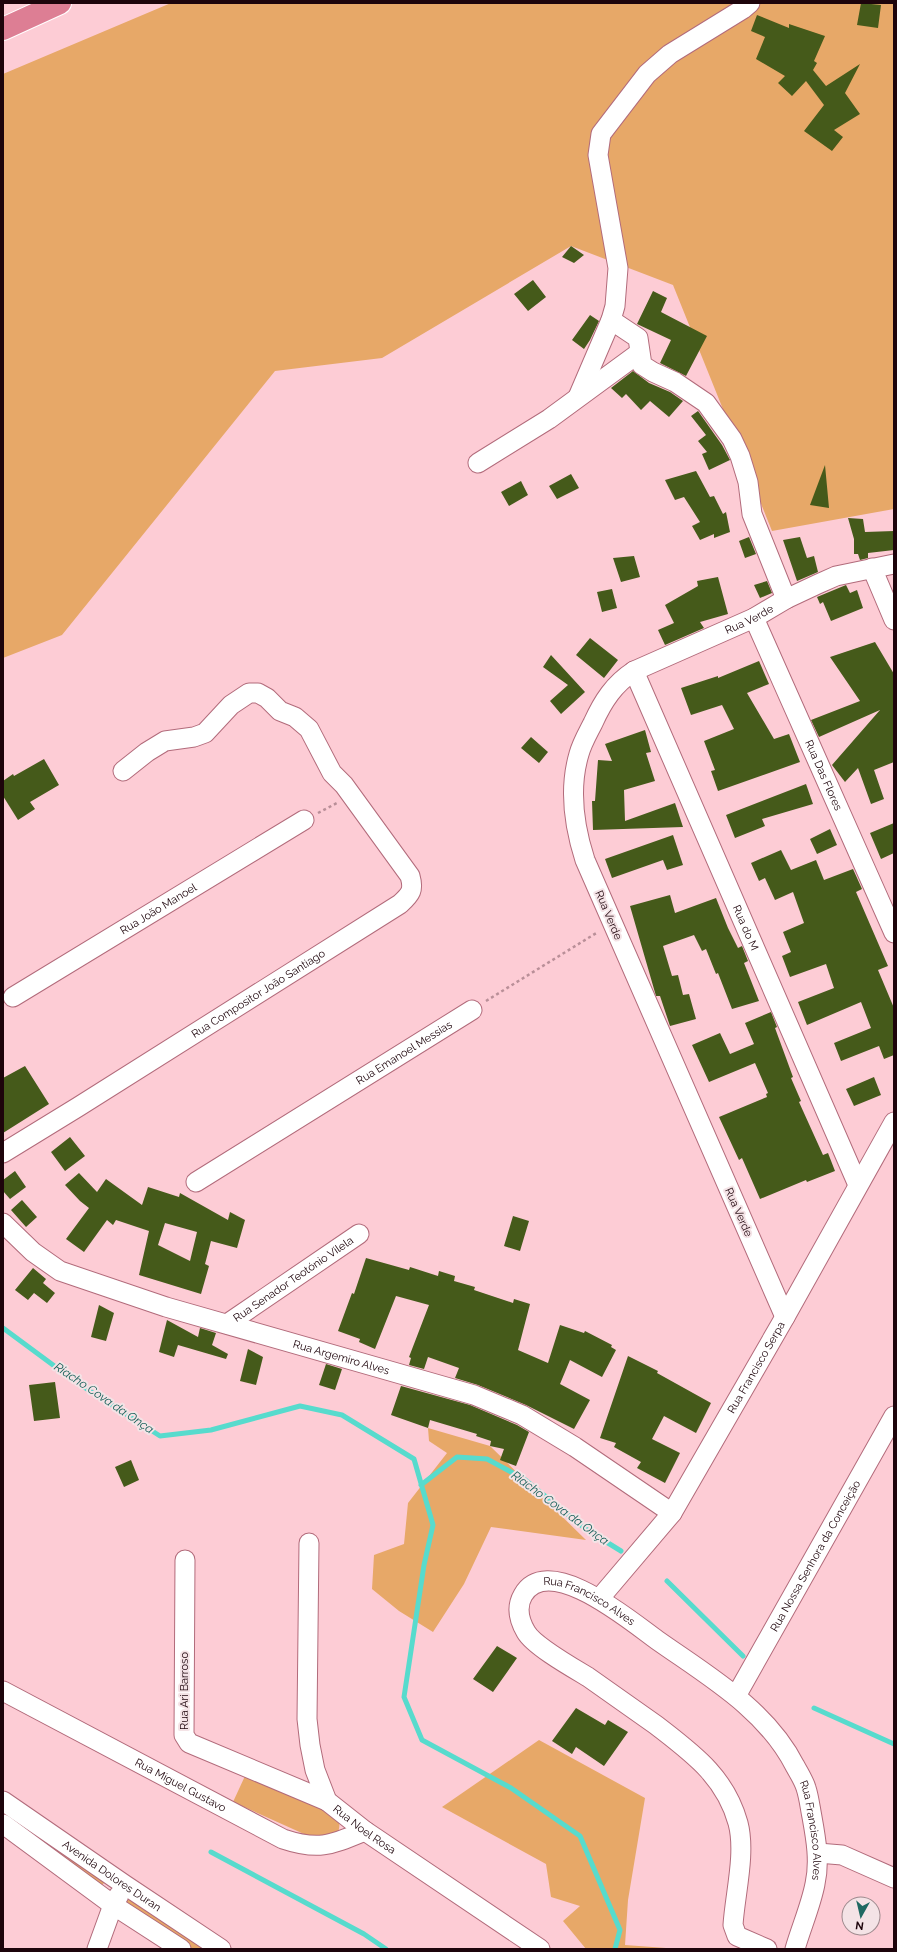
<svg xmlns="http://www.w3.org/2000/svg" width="897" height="1952" font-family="Raleway,sans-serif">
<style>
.green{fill:#e7a868}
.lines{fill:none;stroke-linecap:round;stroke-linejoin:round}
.stream{stroke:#57dbcd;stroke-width:5}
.building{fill:#455a1a;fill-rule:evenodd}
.minor-casing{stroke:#b26b7b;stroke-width:21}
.highway-casing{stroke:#fff;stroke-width:24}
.path{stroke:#b98f98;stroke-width:2.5;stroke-dasharray:3 3;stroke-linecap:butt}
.minor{stroke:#fff;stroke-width:19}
.highway{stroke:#dd7e94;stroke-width:22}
.labels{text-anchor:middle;stroke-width:4;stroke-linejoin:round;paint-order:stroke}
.street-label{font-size:11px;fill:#1d040b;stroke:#f4e3e6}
.water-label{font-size:12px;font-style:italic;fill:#145f58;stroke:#f4e3e6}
</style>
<rect width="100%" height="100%" fill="#fdccd5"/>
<path class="green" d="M171,3H894V509L772,531L673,285L571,246L382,358L275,371L62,635L3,658V74Z
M428,1428L490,1446L586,1540L491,1527L464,1584L433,1632L399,1611L372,1589L374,1555L404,1544L408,1503L447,1453L429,1441Z
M539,1740L645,1798L628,1900L625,1945L666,1948V1949H586L563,1921L580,1906L551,1897L546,1864L442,1807Z
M245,1776L335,1815C341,1821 340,1828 337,1835L318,1838L304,1834L233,1802Z
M3,1811L105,1882L101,1886L3,1820Z
M125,1896L206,1949H193L124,1902Z"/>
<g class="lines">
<path class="stream" d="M3,1328L76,1382L160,1436L211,1430L300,1406L342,1415L414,1459L433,1525L424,1565L404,1697L422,1740L511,1788L580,1836L620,1930L615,1949
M421,1485L457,1457L487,1459L524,1479L587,1530L621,1551
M667,1581L743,1656
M814,1708L894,1744
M211,1852L364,1934L386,1949"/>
</g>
<path class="building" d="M861,3L881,5L878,28L857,25Z
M757,15L789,28V24L825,36L814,61L817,63L813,70L826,86L860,64L845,93L860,114L834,130L843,137L832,151L804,131L824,105L806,81L792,96L778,83L785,76L756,59L765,37L751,31Z
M571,246L584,255L574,263L562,257Z
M533,280L546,297L528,311L514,294Z
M653,291L667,298L661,312L707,336L686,376L660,363L671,340L637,324Z
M590,315L599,321L590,340L584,349L572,340Z
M633,371L649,383L670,392L683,401L669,417L650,401L641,410L626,394L622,398L611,388Z
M698,411L722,445L730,460L709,470L702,454L707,452L698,441L706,435L691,416Z
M825,465L829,508L810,505Z
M696,471L710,497L714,496L723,514L726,512L730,532L714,538V534L700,540L692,526L700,522L684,497L675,500L665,480Z
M571,474L579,488L557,499L549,486Z
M521,481L528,495L509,506L501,492Z
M848,518L863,519L865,532L894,531V550L868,553V558L860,560L858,554H854V539Z
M749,537L756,554L745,558L739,541Z
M800,537L807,558L814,556L818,572L797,581L783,540Z
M634,556L640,577L621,582L613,558Z
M718,577L728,614L700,622L704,628L665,645L658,630L674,623L665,605L698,586L697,581Z
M767,581L772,593L760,598L754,585Z
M846,585L850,593L857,590L863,608L831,621L823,602L820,604L817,597Z
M612,589L617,608L602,612L597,592Z
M590,638L618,660L604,678L576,655Z
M875,642L894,674V762L874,770L884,799L871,804L858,768L845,782L832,765L880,710L819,737L811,720L860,701L830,657Z
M551,655L585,692L561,714L550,701L568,685L543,667Z
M759,661L769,684L747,693L774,739L789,734L800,762L718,791L711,771L715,770L704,741L734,729L722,705L691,715L681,688L718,676V678Z
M645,730L651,752L646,753L655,781L624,790L625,821L675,803L683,827L593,830L592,801H595L598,760L612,761L605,744Z
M531,737L548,752L539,763L521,748Z
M44,759L59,785L30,802L35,809L18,820L3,796V781L13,774L14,776Z
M806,784L813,804L762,819L765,826L735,838L726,815Z
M894,823V853L881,859L870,833Z
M830,829L837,845L817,854L810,839Z
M673,835L683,865L667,870L663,860L612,878L605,859Z
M781,850L791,870L816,860L824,880L853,869L862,889L856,892L888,966L878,970L894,1008V1055L884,1059L879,1046L841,1061L834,1043L871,1028L861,1002L807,1025L798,1002L834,988L826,964L790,977L782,956L791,952L783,932L804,923L793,892L775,900L765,878L759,881L751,863Z
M670,895L675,913L716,898L728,928L738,948L742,946L748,961L744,963L759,1001L732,1009L718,973L716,974L706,949L702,951L694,935L663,946L672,976L678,975L683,995L689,994L696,1019L670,1026L660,996H656L630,906Z
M771,1012L777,1027L775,1028L793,1077L791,1078L801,1101L799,1102L823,1155L828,1153L835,1171L807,1182L806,1180L760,1199L742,1158L739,1160L719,1117L767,1097L766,1094L768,1093L755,1063L709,1082L692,1045L720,1033L730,1054L754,1044L745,1023Z
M25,1066L49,1104L3,1133V1078Z
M874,1077L881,1095L854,1106L846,1089Z
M70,1137L85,1156L65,1171L51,1152Z
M15,1171L26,1187L10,1199L3,1191V1180Z
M79,1173L97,1192L106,1179L142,1205L148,1187L179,1197L180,1193L228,1220L230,1212L245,1220L237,1248L211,1241L205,1264L209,1266L201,1294L139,1275L149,1231L116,1220L113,1225L107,1220L84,1252L66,1239L89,1208L80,1201L65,1185ZM165,1223L197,1232L190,1261L158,1245Z
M22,1200L37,1217L26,1227L11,1210Z
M513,1216L529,1221L520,1251L504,1246Z
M366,1258L409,1270L410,1267L438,1276L439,1271L455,1276L454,1281L475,1287L474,1290L513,1303L514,1299L530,1304L518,1350L548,1363L560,1325L584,1333L585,1331L612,1345L611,1347L616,1350L602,1377L570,1360L560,1384L590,1400L574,1429L526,1405L478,1385L455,1378L459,1368L428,1357L424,1369L409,1365L411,1358L409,1357L429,1305L396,1296L375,1349L359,1342L360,1339L338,1331L352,1293L354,1294Z
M33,1268L46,1279L43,1283L55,1293L47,1303L34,1293L28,1300L15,1290Z
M99,1305L114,1313L106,1341L91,1337Z
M167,1320L198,1337L200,1328L216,1333L212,1345L228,1354L226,1359L178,1345L174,1357L159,1352Z
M248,1349L263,1357L256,1385L240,1381Z
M628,1356L658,1371L657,1373L711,1403L696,1433L664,1416L652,1439L680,1453L665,1483L637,1468L641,1462L614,1447L616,1443L600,1438Z
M326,1364L342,1369L335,1390L319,1385Z
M55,1382L60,1418L34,1421L29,1385Z
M401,1386L470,1405L517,1425L529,1432L516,1466L500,1460L504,1449L490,1446L491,1441L476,1436L477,1434L430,1420L428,1428L391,1415Z
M131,1460L139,1480L124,1487L115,1467Z
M497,1646L517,1658L493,1692L473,1679Z
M576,1708L605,1725L608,1720L628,1732L604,1766L576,1747L572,1754L552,1741Z"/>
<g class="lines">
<g class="minor-casing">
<g id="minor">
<path d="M750,3L743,9L670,54L647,74L601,134L598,155L618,268L615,306L611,320L638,338L642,365L653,372L675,382L706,403L732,439L740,456L748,482L752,514L786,599"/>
<path d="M578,397L611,320"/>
<path d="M478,463L549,419L639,353"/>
<path d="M872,568L894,620"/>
<path id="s1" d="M754,618L894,933"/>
<path id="s2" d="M634,671L858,1185"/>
<path id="s3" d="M13,997L304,820"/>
<path id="s4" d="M3,1153L78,1107L400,904C411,894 414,890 410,876L344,785L332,773L309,729L295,717L280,711L267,698L258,693H249L231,705L205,733L194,737L165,741L147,752L123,771"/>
<path id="s5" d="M196,1182L472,1010"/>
<path id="s6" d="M3,1223L33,1252L60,1271L166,1307L474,1395L522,1415L575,1447L672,1513"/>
<path id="s7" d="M785,1317L585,860C574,826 569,788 579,754C582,743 588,733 593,723C603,701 614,684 634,671L754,618L786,599L818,584L836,576L894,564"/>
<path id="s8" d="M227,1324L359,1234"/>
<path id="s9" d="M309,1543L307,1719L310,1745L315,1770L327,1801L365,1831L540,1949"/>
<path d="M185,1560L184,1735L189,1743L327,1801"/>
<path id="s10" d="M599,1599L672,1513L785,1317L894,1122"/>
<path id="s11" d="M3,1691L283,1839C319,1851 331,1845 365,1831"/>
<path id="s12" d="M736,1696L894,1416"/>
<path id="s13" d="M3,1801L125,1885L221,1949"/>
<path d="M3,1824L113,1905L181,1949"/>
<path d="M818,1853L842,1855L894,1878"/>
<path d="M97,1949L113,1905L119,1895"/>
<path id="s14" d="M767,1949L737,1936L733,1925C735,1894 746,1853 738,1823C725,1776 692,1753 656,1725C633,1709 611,1693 588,1677C573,1668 534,1646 526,1632C519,1620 516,1607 523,1595C548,1551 632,1622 657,1640C708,1676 766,1709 795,1766C799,1773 804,1781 806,1788C809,1797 810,1807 812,1817C816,1839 820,1862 815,1884C811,1905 801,1928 795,1949"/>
</g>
</g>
<g class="highway-casing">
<path id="highway" d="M3,29L60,3"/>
</g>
<path class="path" d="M318,813L337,803
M486,1001L598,932"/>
<use href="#minor" class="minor"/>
<use href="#highway" class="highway"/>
</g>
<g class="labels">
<g class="street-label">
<text dy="4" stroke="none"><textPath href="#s7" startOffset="834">Rua Verde</textPath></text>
<text dy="4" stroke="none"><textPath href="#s1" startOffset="172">Rua Das Flores</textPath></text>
<text dy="4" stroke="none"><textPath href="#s3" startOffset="170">Rua João Manoel</textPath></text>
<text transform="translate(609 915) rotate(67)" y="4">Rua Verde</text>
<text dy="4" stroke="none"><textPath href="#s2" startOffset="280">Rua do M</textPath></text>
<text dy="4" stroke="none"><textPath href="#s4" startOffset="301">Rua Compositor João Santiago</textPath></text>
<text dy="4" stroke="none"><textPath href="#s5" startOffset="245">Rua Emanoel Messias</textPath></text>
<text transform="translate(739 1212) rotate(66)" y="4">Rua Verde</text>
<text dy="4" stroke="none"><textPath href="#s8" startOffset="80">Rua Senador Teotónio Vilela</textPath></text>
<text dy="4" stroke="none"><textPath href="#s6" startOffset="369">Rua Argemiro Alves</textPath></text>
<text dy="4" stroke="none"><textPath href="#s10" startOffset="281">Rua Francisco Serpa</textPath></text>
<text dy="4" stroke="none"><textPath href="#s12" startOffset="161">Rua Nossa Senhora da Conceição</textPath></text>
<text dy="4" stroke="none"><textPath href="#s14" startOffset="553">Rua Francisco Alves</textPath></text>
<text transform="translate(184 1691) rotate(-90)" y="4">Rua Ari Barroso</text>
<text dy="4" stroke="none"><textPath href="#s11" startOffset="201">Rua Miguel Gustavo</textPath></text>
<text dy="4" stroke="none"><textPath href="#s9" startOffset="308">Rua Noel Rosa</textPath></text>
<text dy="4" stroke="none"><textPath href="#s14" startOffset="889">Rua Francisco Alves</textPath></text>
<text dy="4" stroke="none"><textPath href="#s13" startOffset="132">Avenida Dolores Duran</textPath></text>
</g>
<g class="water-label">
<text transform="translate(104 1398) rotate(34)" y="4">Riacho Cova da Onça</text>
<text transform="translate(560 1508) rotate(36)" y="4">Riacho Cova da Onça</text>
</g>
</g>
<rect width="897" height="1952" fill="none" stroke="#1d040b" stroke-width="8"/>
<g transform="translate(861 1916) rotate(188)"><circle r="19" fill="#f4e3e6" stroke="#9e8a8e"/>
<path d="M0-3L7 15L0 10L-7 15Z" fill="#1f6962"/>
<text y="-6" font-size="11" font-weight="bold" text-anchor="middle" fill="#1d040b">N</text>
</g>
</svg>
